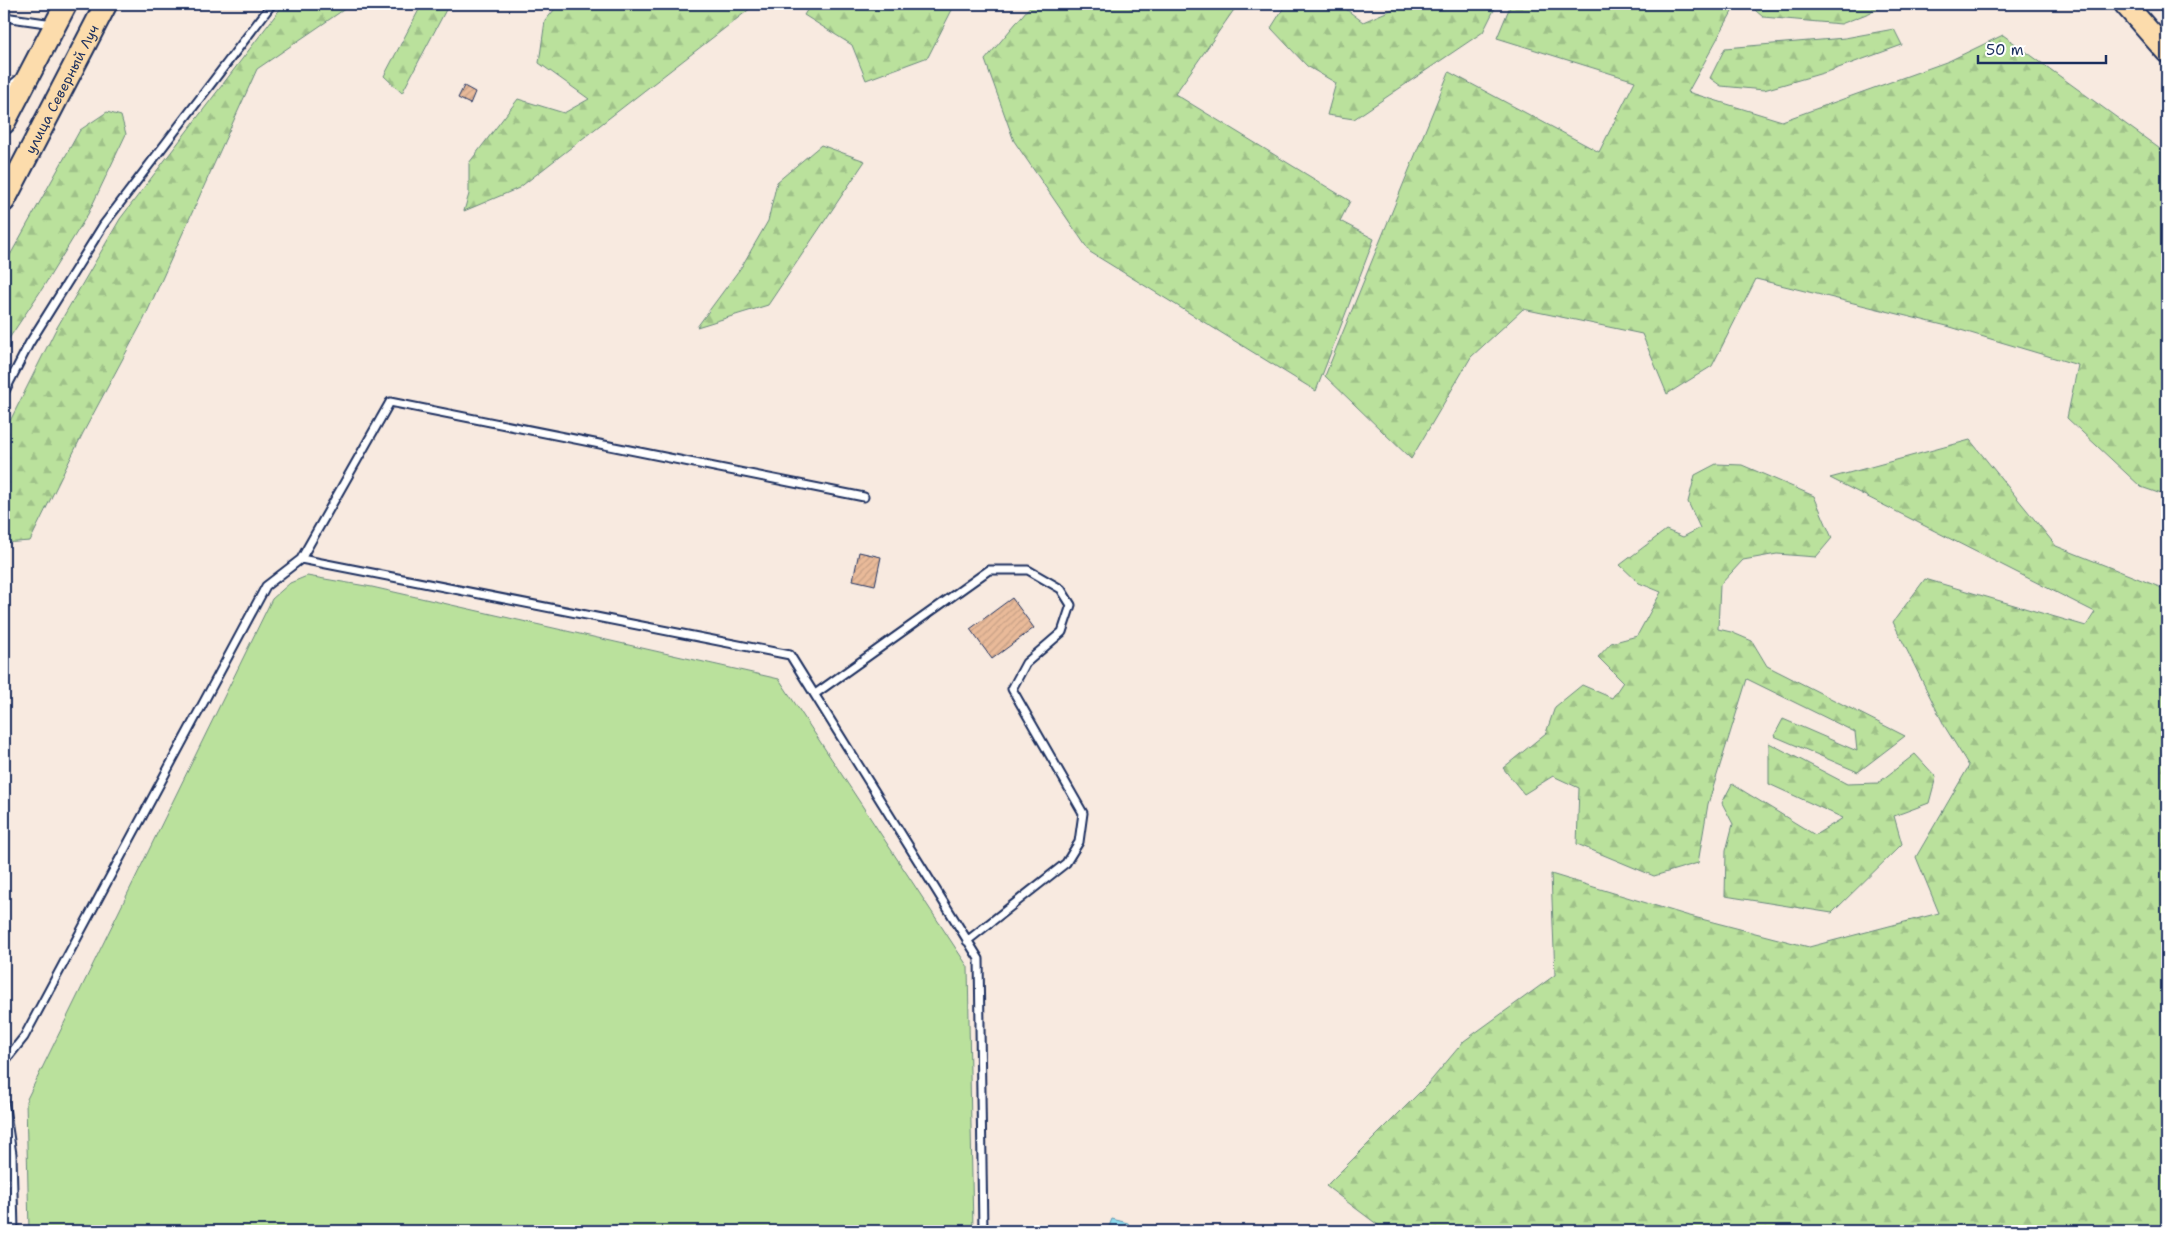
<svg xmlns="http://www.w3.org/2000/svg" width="2171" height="1235" font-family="'Shantell Sans',sans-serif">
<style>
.grass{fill:#bae19c;stroke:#6a887d}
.forest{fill:url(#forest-firs);stroke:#6a887d}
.water{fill:url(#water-ripples);stroke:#5f96b3}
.building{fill:url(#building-hatch);stroke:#1b2f5e}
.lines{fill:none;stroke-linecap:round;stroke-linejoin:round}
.service-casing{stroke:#1b2f5e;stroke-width:11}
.primary-casing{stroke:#1b2f5e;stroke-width:25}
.service{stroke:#fff;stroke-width:7}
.primary{stroke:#fcdcac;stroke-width:21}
.labels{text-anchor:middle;stroke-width:4;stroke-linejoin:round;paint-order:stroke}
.street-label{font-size:14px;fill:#1b2f5e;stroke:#fff}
</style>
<defs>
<pattern id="forest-firs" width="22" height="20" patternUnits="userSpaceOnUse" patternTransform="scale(1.25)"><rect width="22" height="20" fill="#bae19c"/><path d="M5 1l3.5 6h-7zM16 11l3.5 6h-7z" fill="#9fc189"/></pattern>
<pattern id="water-ripples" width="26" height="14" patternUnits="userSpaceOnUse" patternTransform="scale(1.25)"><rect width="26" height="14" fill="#8ddbeb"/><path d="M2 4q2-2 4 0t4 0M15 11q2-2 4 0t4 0" fill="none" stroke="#79bccc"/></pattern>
<pattern id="building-hatch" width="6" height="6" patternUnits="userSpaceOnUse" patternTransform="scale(1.25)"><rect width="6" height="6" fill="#e9ba99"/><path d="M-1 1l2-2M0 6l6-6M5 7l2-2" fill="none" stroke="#c7a086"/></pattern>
</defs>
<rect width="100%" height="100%" fill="#f8eae0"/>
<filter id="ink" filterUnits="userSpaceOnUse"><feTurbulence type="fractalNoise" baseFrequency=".02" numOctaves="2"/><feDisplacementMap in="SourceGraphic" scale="10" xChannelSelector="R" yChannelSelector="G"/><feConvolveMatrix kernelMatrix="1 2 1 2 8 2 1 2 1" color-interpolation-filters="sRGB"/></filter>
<g filter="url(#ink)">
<path class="grass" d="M307,576L372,587L779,679L968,967L973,1231H29L26,1101L272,599L290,583Z"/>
<path class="forest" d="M284,4H352L257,69L144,319L83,433L30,541L4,543V433L55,331L120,219Z
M422,4H449L402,93L384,76Z
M559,4H756L519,188L464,211L469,194V163L518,99L564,113L589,99L539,63L545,21Z
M811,4H866L877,9L879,4H955L928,57L866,80L852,45L804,15Z
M1032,4H1238L1175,94L1350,201L1340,221L1374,239L1316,391L1090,252L1014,141L985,60Z
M1286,4H1339L1363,22L1405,4H1497L1483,32L1354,119L1327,115L1336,83L1307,66L1271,28Z
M1511,4H1721L1733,10L1688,92L1782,121L1949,61L2003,35L2167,154V496L2141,487L2067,418L2078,365L1947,326L1756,279L1712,366L1667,394L1642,334L1523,309L1471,357L1411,459L1325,376L1449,72L1599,152L1635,81L1497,38Z
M1748,4H1888L1874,11L1841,24L1763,17Z
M1894,29L1902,45L1830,71L1764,90L1721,86L1710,78L1725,48L1845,38Z
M107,112L121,116L126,134L88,214L42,289L4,346V266L80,130Z
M821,145L865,161L768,305L697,327L742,266L768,221L777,182Z
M1970,440L2056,546L2167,590V1231H1686V1228L1681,1231H1386L1326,1186L1428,1084L1464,1041L1555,975L1551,874L1686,915L1809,947L1939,913L1916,857L1969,766L1945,727L1893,622L1925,579L2086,626L2095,612L1830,478Z
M1716,464L1742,465L1814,496L1832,538L1816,557L1777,554L1743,560L1720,585L1718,629L1731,632L1752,641L1767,666L1905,736L1858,772L1774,736L1783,719L1857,751L1855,732L1747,679L1708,804L1698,863L1654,876L1577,844L1579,788L1553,776L1524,794L1503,768L1546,733L1555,707L1582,685L1612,698L1623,682L1598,657L1611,643L1637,636L1661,592L1639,583L1620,565L1666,530L1683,537L1700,528L1688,502L1695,475Z
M1769,743L1847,784L1878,783L1915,754L1936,777L1929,803L1894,816L1902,844L1832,913L1725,896L1726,851L1733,824L1722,803L1732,784L1815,835L1843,818L1769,784Z"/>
<path class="water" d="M1112,1219L1128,1223L1132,1231H1107Z"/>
<path class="building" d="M464,86L475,92L470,104L458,98Z
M859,552L881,557L875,585L853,580Z
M1012,598L1034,628L992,659L970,629Z"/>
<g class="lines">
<g class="service-casing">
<path id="service" d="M4,17L53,24
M4,91L19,79
M4,393L29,344L104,224L272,4
M301,559L390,402L864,497
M815,694L989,570H1028L1061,589L1071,605L1062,632L1026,663L1012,689L1083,813L1079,842L1066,863L967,941
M4,1062L24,1037L266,586L301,559L790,655L979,959L983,1231
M4,1101L12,1154L14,1231"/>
</g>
<g class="primary-casing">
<g id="primary">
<path d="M2125,4L2167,52"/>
<path d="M4,123L66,4"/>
<path id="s1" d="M4,201L106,4"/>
</g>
</g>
<use href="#service" class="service"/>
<use href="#primary" class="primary"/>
</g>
</g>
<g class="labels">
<g class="street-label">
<text dy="5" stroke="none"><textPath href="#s1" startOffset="126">улица Северный Луч</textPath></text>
</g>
</g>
<rect width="2171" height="1235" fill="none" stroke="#fff" stroke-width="20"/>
<rect x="10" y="10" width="2151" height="1215" fill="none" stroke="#1b2f5e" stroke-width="2" filter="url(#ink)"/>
<path d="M1978 55v8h128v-8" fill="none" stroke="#1b2f5e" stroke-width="2.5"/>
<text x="1986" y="55" font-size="15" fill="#1b2f5e" stroke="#ffffff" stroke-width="4" paint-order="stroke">50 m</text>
</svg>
